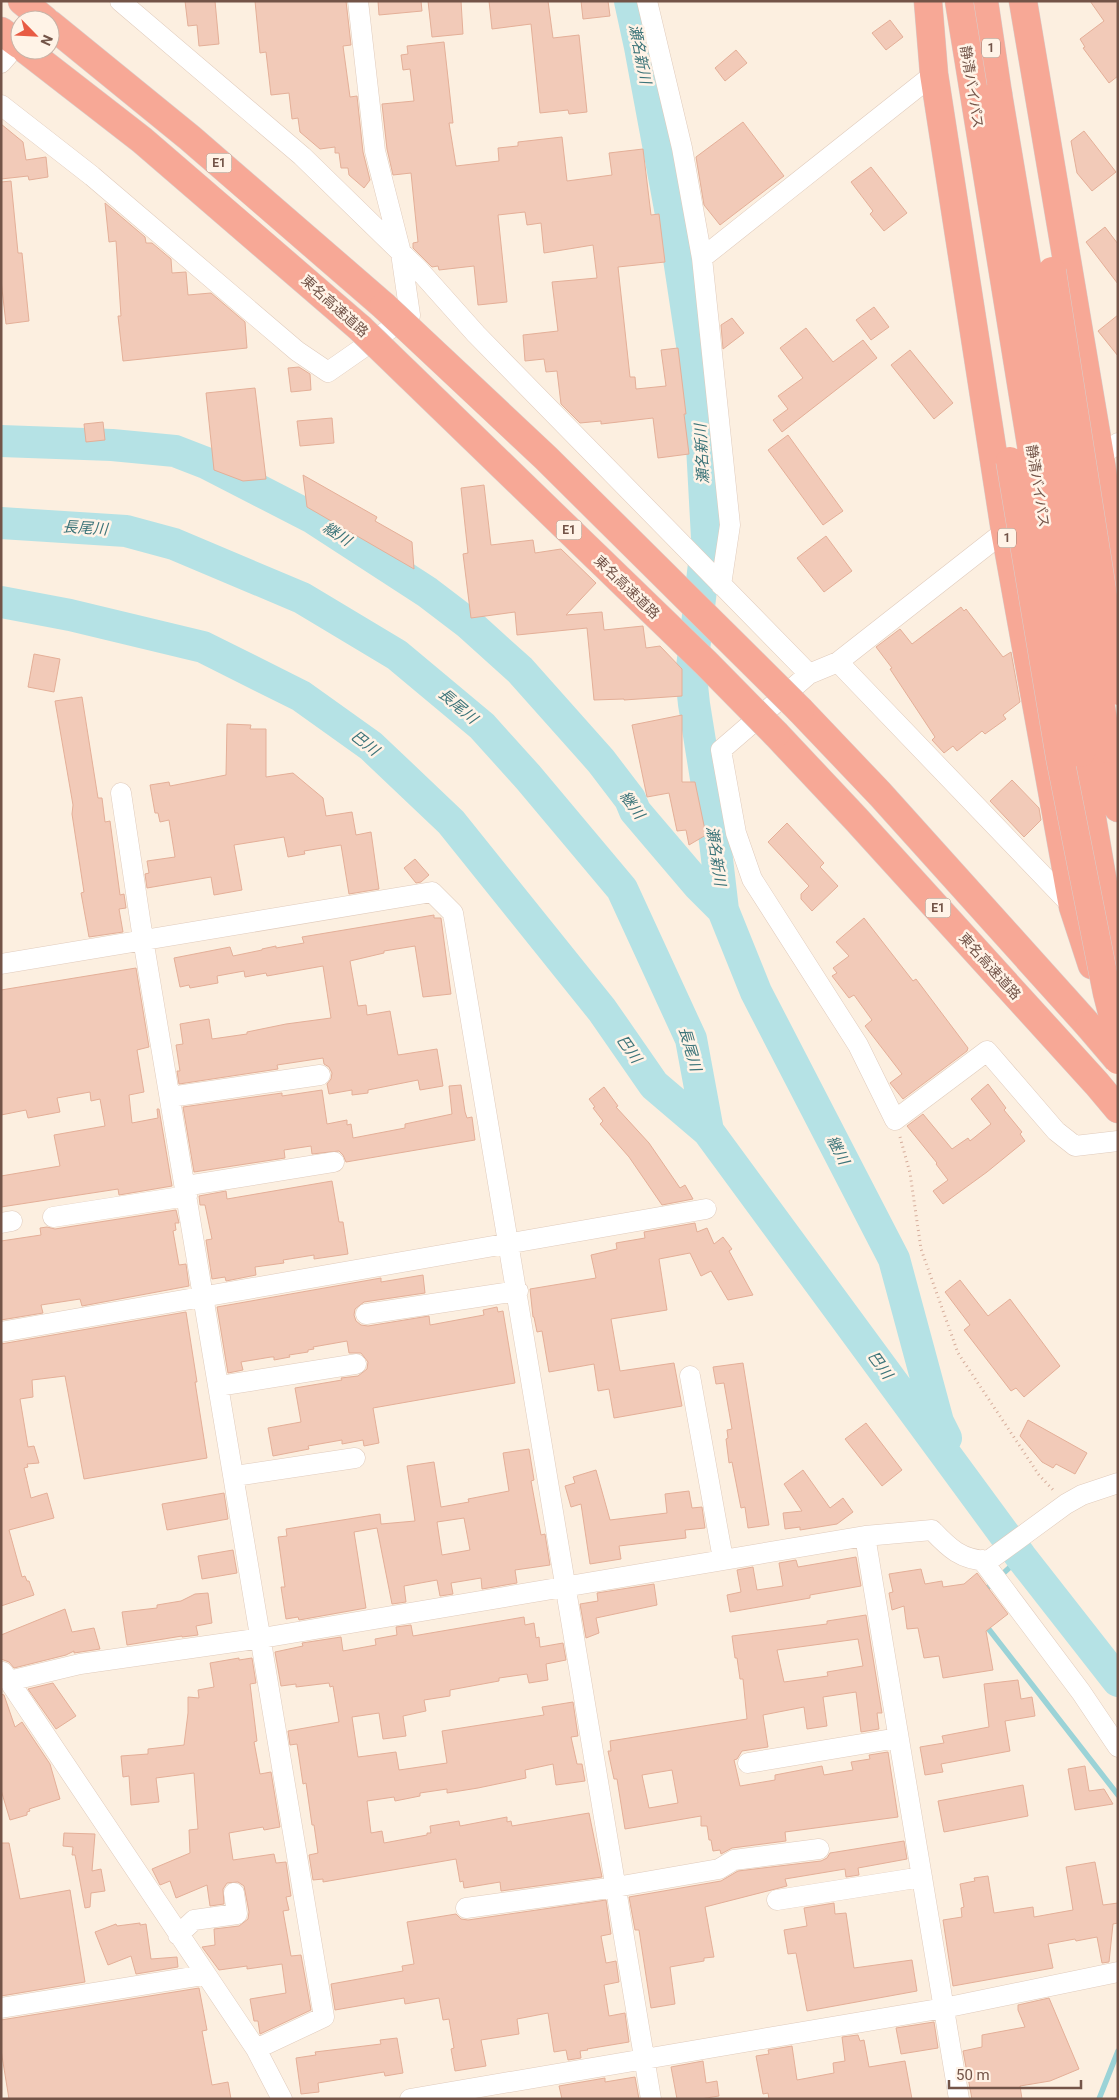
<svg xmlns="http://www.w3.org/2000/svg" width="1119" height="2100" font-family="Roboto,'Noto Sans JP',sans-serif">
<style>
.lines{fill:none;stroke-linecap:round;stroke-linejoin:round}
.stream{stroke:#9bd3d7;stroke-width:5.5}
.river{stroke:#b5e2e5;stroke-width:32}
.building{fill:#f2cab8;stroke:#e4af98;fill-rule:evenodd}
.street-casing{stroke:#e0cbbc;stroke-width:21}
.highway-casing{stroke:#d8cfcc;stroke-width:29}
.path{stroke:#d6ad9b;stroke-width:3;stroke-dasharray:1 4;stroke-linecap:butt}
.street{stroke:#fff;stroke-width:20}
.highway{stroke:#f7a896;stroke-width:28}
.highway-bridge-casing{stroke:#d8cfcc;stroke-width:29;stroke-linecap:butt}
.highway-bridge{stroke:#f7a896;stroke-width:28}
.labels{text-anchor:middle;stroke-width:5;stroke-linejoin:round;paint-order:stroke}
.shield{fill:#fff3e7;stroke:#9d8478;stroke-width:1}
.shield-label{font-size:12px;font-weight:bold;fill:#735448}
.street-label{font-size:14px;fill:#735448;stroke:#fff3e7}
.water-label{font-size:15px;font-style:italic;fill:#3c7479;stroke:#fff3e7}
</style>
<rect width="100%" height="100%" fill="#fcefe0"/>
<g class="lines">
<path class="stream" d="M983,1592L1021,1557
M984,1623L1118,1795
M1099,2099L1118,2051"/>
<path class="river" d="M630,1L640,47L678,252L699,391L707,538L691,676L694,704L712,816L723,910
M1,441L112,445L175,451L206,463L313,518L427,592L469,624L520,670L601,761L630,799L635,811L698,885L723,910L756,992L894,1259L938,1422L946,1438
M1,523L126,531L174,544L302,598L397,655L482,726L528,777L622,889L691,1039L708,1131
M1,602L70,615L203,647L301,696L371,746L451,822L602,1010L654,1085L708,1131L1021,1557L1118,1681"/>
</g>
<path class="building" d="M185,1H215L219,44L199,46L197,25L188,26Z
M255,1H346L351,45L343,46L350,97L357,96L363,152L370,180L364,188L349,175L348,168H341L339,153H335V147L320,149L300,132L298,118L292,119L289,93L271,95L266,52L260,53Z
M378,1H421L422,11L379,15Z
M428,1H461L463,34L432,37Z
M489,1H548L553,38L579,35L587,112L569,114L568,110L540,113L531,24L492,29Z
M581,1H608L610,16L583,19Z
M1090,1H1118V76L1109,83L1083,48L1085,47L1080,39L1104,21Z
M890,20L903,37L886,50L872,33Z
M444,42L453,123H449L456,166L499,161L498,148L518,146V142L562,137L567,181L612,175L609,153L643,149L651,215L659,214L665,262L618,267L630,377H635L636,389L666,386L661,350L678,348L686,414H684L689,454L658,458L653,418L601,424V421L580,423L561,404L557,371L546,372L544,359L525,361L523,335L558,331L552,282L597,278L593,245L544,253L541,223L527,225L525,212L498,215L507,302L478,305L474,266L439,270L438,266L432,267L413,248V243L418,242L411,173L393,175L387,149L382,104L414,101L410,69L403,70L401,55L408,54L407,46Z
M736,50L747,63L725,81L715,68Z
M743,122L784,176L720,225L704,205L696,157Z
M1,124L23,142L26,160L46,157L48,177L29,180L28,176L1,179Z
M1084,131L1116,172L1092,191L1077,173L1071,141Z
M871,167L907,213L884,231L870,214L873,211L851,182Z
M11,181L18,253H22L29,321L6,324L1,280V182Z
M105,203L145,237L146,243H152L171,259L172,273L186,272L188,295L211,293L245,322L247,348L123,361L118,316H121L116,241L109,242Z
M1105,227L1118,244V284L1086,242Z
M874,307L889,327L871,340L856,320Z
M1118,315V356L1098,331Z
M732,318L744,333L723,349L721,325Z
M806,328L833,362L863,340L877,358L782,432L773,420L788,409L778,396L803,378L780,348Z
M910,350L953,403L934,419L891,365Z
M299,367L310,374L311,390L291,392L288,368Z
M255,388L266,479L243,481L214,470L206,393Z
M332,418L334,443L300,446L297,421Z
M103,422L105,440L86,442L84,424Z
M788,435L843,511L823,525L768,450Z
M303,475L377,517L375,521L412,542L414,569L307,507Z
M484,485L491,545L533,540L535,553L561,549L596,583L566,615L602,612L604,630L643,626L646,648L660,646L682,669V696L624,700V699L594,700L587,628L517,635L515,612L471,618L463,554L468,553L461,488Z
M826,536L852,571L824,592L797,558Z
M961,607L964,611L966,609L1003,657L1011,652L1020,702L1003,715L1006,719L985,734L982,731L957,751L953,746L944,753L932,740L935,737L890,669L892,668L876,647L900,629L912,644Z
M34,654L60,659L54,692L28,687Z
M82,697L98,798H102L105,822L110,821L120,895L124,894L126,908L119,909L123,932L89,937L81,893L84,892L72,814L73,805L55,701Z
M682,715V782H695L706,835L689,845L686,830L677,831L669,793L647,797L632,725Z
M227,724L251,725L250,729H266V777L293,773L323,798L326,816L352,812L356,835L371,832L379,889L349,894L341,845L304,851L305,854L288,857L284,837L234,845L242,890L214,895L211,877L147,888L145,874L149,873L147,861L175,857L169,820L160,822L158,813H155L150,785L169,782L170,786L226,775Z
M1012,780L1039,808L1041,820L1024,837L990,801Z
M787,823L824,863L820,867L838,886L812,911L801,899V894L809,886L768,842Z
M415,859L429,875L421,882L416,883L404,868Z
M434,915V918H441L451,994L423,997L415,946L384,951V953L350,961L358,1006L366,1005L367,1015L390,1011L398,1055L437,1049L443,1086L420,1090L418,1080L368,1090V1093L352,1095V1090L329,1094L327,1084L331,1079L332,1073L329,1067L324,1064L323,1058L277,1065L278,1069L179,1084L177,1071H180L176,1045L183,1044L180,1024L209,1019L212,1039L247,1034V1032L286,1024L331,1018L323,966L267,976L266,973L245,977L244,971L217,976L218,983L190,988L189,985L180,987L174,958L230,947L233,956L262,950V949L276,946V948L304,943L302,937Z
M864,918L913,981L916,979L968,1048L967,1051L903,1099L890,1083L902,1074L865,1026L872,1020L854,995L849,998L832,976L837,973L833,968L849,956L836,942Z
M136,968L149,1047L137,1050L144,1092L129,1095L132,1123L158,1118L157,1109H159L172,1186L119,1195L118,1189L1,1207V1176L60,1166L54,1135L105,1126L100,1099L91,1101L90,1092L57,1098L60,1112L28,1118L26,1110L1,1115V990Z
M988,1084L1006,1108L1004,1110L1022,1132L1020,1134L1025,1141L987,1172L943,1204L933,1191L948,1180L936,1164L937,1163L907,1126L923,1114L952,1149L968,1138L970,1141L991,1124L971,1099Z
M461,1085L465,1112L467,1118L472,1117L475,1140L346,1162L343,1155L339,1151L312,1154L311,1146L284,1150L285,1158L194,1172L183,1107L282,1093V1096L322,1090L327,1124L347,1120V1125L351,1124L353,1138L405,1128V1124L452,1114L449,1086Z
M604,1087L618,1106L616,1107L649,1143L680,1188L685,1185L693,1199L662,1205L629,1157L600,1124L603,1121L593,1108L595,1107L589,1099Z
M332,1181L339,1222H343L348,1254L314,1259V1255L283,1260L284,1263L255,1267L256,1275L226,1281L225,1277L212,1279L206,1240L212,1239L205,1205H200L199,1196L226,1191L227,1199Z
M176,1210L179,1223H175L176,1230L173,1231L179,1265L186,1264L189,1286L82,1306L80,1299L41,1305L43,1313L1,1320V1241L41,1235L40,1228L47,1227L55,1229Z
M695,1223L697,1232L707,1228L714,1244L723,1237L732,1249L729,1251L753,1295L728,1300L711,1271L701,1276L690,1253L659,1259L667,1310L611,1319L620,1371L674,1363L682,1406L614,1418L609,1389L598,1391L594,1364L549,1372L542,1331L537,1332L534,1317H533L530,1289L596,1278L591,1255L617,1249L616,1243L645,1238L644,1232Z
M423,1275L425,1293L364,1302L355,1309L354,1315L356,1321L361,1325L368,1326L429,1316L430,1325L484,1315L483,1310L497,1307L498,1312L503,1311L515,1383L373,1408L379,1443L364,1446L363,1440L342,1444V1440L308,1446L309,1449L273,1456L268,1428L301,1422L295,1388L342,1380L341,1378L358,1376L367,1369L368,1362L361,1353H349L347,1341L313,1347L314,1349L308,1350V1352L289,1355L290,1357L274,1360V1357H271L241,1362L243,1370L228,1373L217,1307L381,1278V1282Z
M960,1280L988,1316L1010,1299L1060,1366L1024,1397L1016,1388L1011,1391L964,1330L970,1325L945,1292Z
M186,1312L197,1382H195L207,1458L84,1479L65,1376L32,1380L33,1397L20,1399L28,1447L34,1446L39,1463L27,1464L28,1467L24,1468L31,1498L47,1493L54,1518L9,1530L22,1577L25,1576L27,1581H29L34,1595L1,1606V1344Z
M743,1363L769,1525L748,1528L745,1507L741,1508L732,1462L729,1463L726,1439L728,1438L727,1430L732,1429L724,1383L716,1384L713,1367Z
M1028,1420L1087,1453L1075,1474L1056,1464L1053,1468L1042,1462L1020,1436Z
M866,1423L902,1470L882,1486L845,1439Z
M529,1449L534,1480L531,1481L541,1535L545,1534L550,1565L515,1570L517,1583L482,1589L481,1578L451,1583L453,1594L440,1596L437,1580L404,1586L406,1602L392,1604L377,1528L354,1532L366,1608L299,1620L298,1617L286,1619L281,1587H285L278,1537L287,1536L286,1529L380,1514L381,1524L415,1521L407,1466L434,1462L441,1507L469,1502L468,1499L509,1491L503,1453ZM464,1518L470,1550L442,1555L437,1522Z
M596,1470L610,1520L667,1513L665,1494L689,1491L692,1508L702,1507L705,1528L685,1530L686,1538L619,1546L621,1559L590,1564L581,1504L571,1507L565,1486L575,1483L573,1477Z
M803,1470L830,1508L843,1498L853,1512L837,1524L800,1530V1527L785,1529L783,1513L802,1511L784,1484Z
M224,1493L228,1519L167,1530L162,1504Z
M233,1550L237,1573L202,1579L198,1556Z
M856,1557L861,1586L810,1595V1598L730,1612L727,1595L741,1592L737,1570L753,1567L757,1590L783,1586L779,1563L796,1560L798,1567Z
M921,1569L925,1584L942,1581L943,1587L964,1584L977,1573L1008,1614L986,1631L993,1670L943,1678L939,1656L924,1658L918,1628L907,1629L904,1606L892,1610L889,1593L893,1592L889,1574Z
M654,1584L657,1605L596,1618L599,1633L586,1638L580,1604L598,1601L597,1593Z
M208,1593L212,1623L196,1626L198,1635L182,1637V1636L127,1645L122,1612L157,1608V1605L181,1601L195,1594Z
M65,1609L72,1632L94,1628L100,1649L74,1653V1651L66,1655L14,1668L9,1662L1,1659V1635Z
M866,1615L882,1713H877L879,1729L861,1732L856,1692L823,1697L827,1726L807,1729L804,1707L763,1715L768,1747L742,1751L737,1759L734,1760L740,1786L775,1780V1775L822,1766L824,1775L853,1770L851,1762L870,1759L869,1755L888,1752L898,1817L785,1832L786,1841L732,1848L721,1854L720,1850L713,1851L711,1840H709L707,1826H701V1816L625,1829L617,1779H614L608,1751H611L610,1741L747,1719L743,1679H740L737,1658H735L732,1636L827,1624V1621ZM858,1639L863,1666L827,1672L828,1676L784,1682L777,1650ZM672,1770L678,1803L649,1808L642,1775Z
M524,1617L525,1625L534,1623L536,1638L539,1637L540,1647L563,1643L566,1660L546,1664L548,1680L529,1683L527,1674L499,1678V1681L450,1690V1696L424,1700L426,1711L403,1716L406,1736L383,1739L379,1713L352,1717L358,1757L396,1752L399,1770L447,1763L442,1731L544,1715L542,1707L573,1702L578,1736L571,1737L577,1764H582L585,1781L556,1785L553,1764L525,1770L526,1778L478,1788L447,1793V1789L420,1793V1796L395,1801L394,1797L367,1801L371,1833L382,1831L384,1843L427,1835V1833H431L430,1826L459,1821L460,1826L507,1817V1822L511,1821L512,1826L589,1813L602,1877L501,1891L500,1882L464,1888L463,1881L460,1882L456,1859L323,1882V1879L313,1880L309,1855L318,1853L314,1825H312L306,1783L303,1784L297,1744L290,1745L288,1731L339,1722L333,1686L330,1687L329,1683L296,1687V1684L281,1686L275,1652L303,1646L302,1643L341,1637L343,1651L376,1645L375,1639L397,1635L396,1627L411,1625L413,1636Z
M239,1658V1660L252,1658L256,1683L250,1684L257,1741L254,1742L260,1774L271,1772L280,1827L264,1830L263,1827L229,1833L233,1860L274,1854L276,1863L286,1862L291,1896L286,1897L289,1910L283,1911L291,1956L301,1955L311,2010L260,2034L258,2021H254L250,1999L286,1993L282,1964L247,1969V1966L219,1970L202,1947L215,1945L214,1929L239,1926L248,1919L249,1912L244,1886L238,1882L227,1883L223,1889L224,1904L210,1906L207,1885L176,1898L170,1881L160,1885L152,1869L190,1853L189,1830L198,1829L194,1773L156,1778L159,1802L131,1805L129,1776L123,1777L121,1756L148,1754V1749L184,1745L188,1713V1697L199,1698L198,1690L214,1687L210,1663Z
M1018,1680L1021,1699L1032,1697L1035,1716L1005,1721L1010,1751L941,1764L943,1772L925,1775L920,1747L944,1743L942,1736L989,1727L984,1684Z
M53,1683L76,1716L56,1729L28,1689Z
M1,1694L4,1695L15,1727L22,1722L50,1764L60,1799L29,1809L30,1811L27,1812V1815L10,1820L1,1790Z
M1085,1766L1089,1791L1104,1789L1113,1804L1075,1810L1068,1769Z
M1023,1785L1028,1816L944,1832L938,1801Z
M64,1833L95,1834L92,1871L101,1869L105,1891L91,1893L90,1907L85,1908L75,1855H72L73,1847L63,1846Z
M904,1841L907,1859L858,1868L859,1875L846,1877L845,1869L785,1879L787,1886L705,1907L714,1957L704,1958V1961L670,1967L675,2004L651,2008L639,1930H635L629,1897L721,1881L738,1871L821,1861L827,1858L830,1853Z
M1,1843H9L20,1899L70,1890L85,1982L1,1996Z
M1095,1862L1103,1905L1118,1903V1923L1113,1924L1109,1962L1102,1963L1097,1937L1076,1941L1075,1939L1048,1944L1053,1968L953,1986L943,1920L962,1917L961,1908L964,1907L960,1884L975,1881L974,1878L988,1876L994,1913L1033,1907L1034,1917L1073,1910L1066,1867Z
M606,1900L611,1934L601,1936L606,1963L616,1961L619,1982L604,1985L609,2016L625,2013L629,2042L587,2049L588,2050L580,2051L581,2058L568,2060L566,2050L554,2052L548,2013L517,2019L519,2034L481,2040L486,2066L455,2071L451,2049L454,2048L449,2019L443,2020L439,1998L405,2004L404,1998L335,2010L331,1984L403,1971L402,1966L414,1964L407,1922L456,1914L461,1919L468,1920Z
M834,1903L835,1914L846,1913L854,1968L912,1960L917,1991L807,2011L796,1953L788,1954L784,1930L807,1926L804,1908Z
M140,1923V1925L146,1924L151,1959L177,1957L178,1967L136,1974L131,1956L108,1965L95,1932L116,1924L117,1926Z
M199,1988L207,2030L202,2031L212,2085L228,2082L231,2099H9L1,2050V2020Z
M1049,1998L1079,2069L1050,2081L1020,2086L1022,2099H972L963,2051L982,2047V2035L1025,2027L1018,2010V2005Z
M934,2022L938,2048L901,2054L896,2028Z
M858,2035L860,2041L864,2040L869,2067L905,2061L912,2099H769L768,2093L763,2094L756,2056L769,2054L768,2050L792,2046L797,2080L834,2073L833,2063L845,2061L842,2037Z
M397,2038L403,2073L385,2076L384,2072L318,2083L319,2092L301,2094L296,2058L316,2055L315,2052L381,2044L380,2040Z
M703,2061L706,2083L717,2081L719,2096L700,2099H677L671,2067Z
M635,2077L639,2099H562L559,2086L605,2078V2082Z"/>
<g class="lines">
<g class="street-casing">
<path id="street" d="M120,1L302,156L418,269L476,334L809,674L838,662L1014,524
M647,1L682,148L702,258L934,74
M1,63L8,55
M1,105L92,176L297,351L328,372L410,315L401,253L375,151L358,1
M702,258L730,525L721,585
M1092,463L1118,443
M838,662L1073,907
M809,674L721,750L736,833L752,879L858,1045L895,1120L987,1051L1056,1131L1075,1146L1118,1141
M121,793L143,939L324,2017L256,2049
M1,964L432,892L453,913L651,2099
M170,1097L320,1075
M185,1186L334,1162
M53,1217L187,1196
M1,1223L12,1221
M366,1314L518,1291
M1,1332L706,1209
M690,1376L723,1559
M219,1386L356,1364
M235,1476L355,1458
M865,1536L959,2099
M982,1560L1081,1692L1118,1747
M3,1672L256,2049L282,2099
M9,1681L80,1664L262,1638L865,1536L932,1530C949,1548 961,1560 988,1561L1066,1504L1082,1495L1118,1483
M748,1763L898,1738
M777,1900L922,1877
M466,1908L616,1887L719,1869L734,1860L819,1849
M178,1935L194,1920L237,1914L234,1893
M1,2008L204,1975
M410,2099L944,2008L1118,1972"/>
</g>
<g class="highway-casing">
<path id="highway" d="M22,1L45,20
M928,1L934,74L1005,531L1073,907L1092,965
M984,1L998,94
M1023,1L1100,456L1118,579
M50,24L190,138L384,306
M1,31L20,45
M26,50L142,140L360,328
M800,710L880,794L1089,1026
M776,734L856,819L1097,1084L1118,1109
M1108,749L1118,808
M1081,753L1118,971"/>
</g>
<path class="path" d="M900,1137L910,1173L921,1249L958,1353L1039,1475L1055,1492"/>
<use href="#street" class="street"/>
<use href="#highway" class="highway"/>
<g class="highway-bridge-casing">
<path id="highway-bridge" d="M959,1L1081,753
M998,94L1108,749
M1052,271L1118,691
M384,306L546,458L800,710
M360,328L706,663L776,734
M1010,461L1060,758L1107,993L1118,1036
M1089,1026L1118,1060"/>
</g>
<use href="#highway-bridge" class="highway-bridge"/>
</g>
<g class="labels">
<g class="shield">
<rect x="982" y="38.5" width="18" height="19" rx="4"/>
<rect x="206.5" y="153.5" width="25" height="19" rx="4"/>
<rect x="556.5" y="520.5" width="25" height="19" rx="4"/>
<rect x="998" y="528.5" width="18" height="19" rx="4"/>
<rect x="925.5" y="898.5" width="25" height="19" rx="4"/>
</g>
<g class="shield-label">
<text x="991" y="52">1</text>
<text x="219" y="167">E1</text>
<text x="569" y="534">E1</text>
<text x="1007" y="542">1</text>
<text x="938" y="912">E1</text>
</g>
<g class="street-label">
<text transform="translate(972 87) rotate(81)" y="5">静清バイパス</text>
<text transform="translate(335 306) rotate(42)" y="5">東名高速道路</text>
<text transform="translate(1038 486) rotate(81)" y="5">静清バイパス</text>
<text transform="translate(627 587) rotate(44)" y="5">東名高速道路</text>
<text transform="translate(990 966) rotate(48)" y="5">東名高速道路</text>
</g>
<g class="water-label">
<text transform="translate(640 54) rotate(79)" y="5">瀬名新川</text>
<text transform="translate(702 454) rotate(-93)" y="5">瀬名新川</text>
<text transform="translate(85 528) rotate(4)" y="5">長尾川</text>
<text transform="translate(337 534) rotate(33)" y="5">継川</text>
<text transform="translate(458 706) rotate(40)" y="5">長尾川</text>
<text transform="translate(365 743) rotate(38)" y="5">巴川</text>
<text transform="translate(632 805) rotate(54)" y="5">継川</text>
<text transform="translate(716 856) rotate(82)" y="5">瀬名新川</text>
<text transform="translate(629 1049) rotate(55)" y="5">巴川</text>
<text transform="translate(690 1049) rotate(74)" y="5">長尾川</text>
<text transform="translate(838 1150) rotate(63)" y="5">継川</text>
<text transform="translate(880 1365) rotate(54)" y="5">巴川</text>
</g>
</g>
<rect width="1119" height="2100" fill="none" stroke="#735448" stroke-width="5"/>
<g transform="translate(35 35) rotate(114)"><circle r="24" fill="#fff3e7" stroke="#c7b3a7"/>
<path d="M0-4L9 19L0 12L-9 19Z" fill="#e85b44"/>
<text y="-8" font-size="14" font-weight="bold" text-anchor="middle" fill="#735448">N</text>
</g>
<path d="M949 2080v8h132v-8" fill="none" stroke="#735448" stroke-width="2.5"/>
<text x="956" y="2080" font-size="15" fill="#735448" stroke="#fff3e7" stroke-width="4" paint-order="stroke">50 m</text>
</svg>
